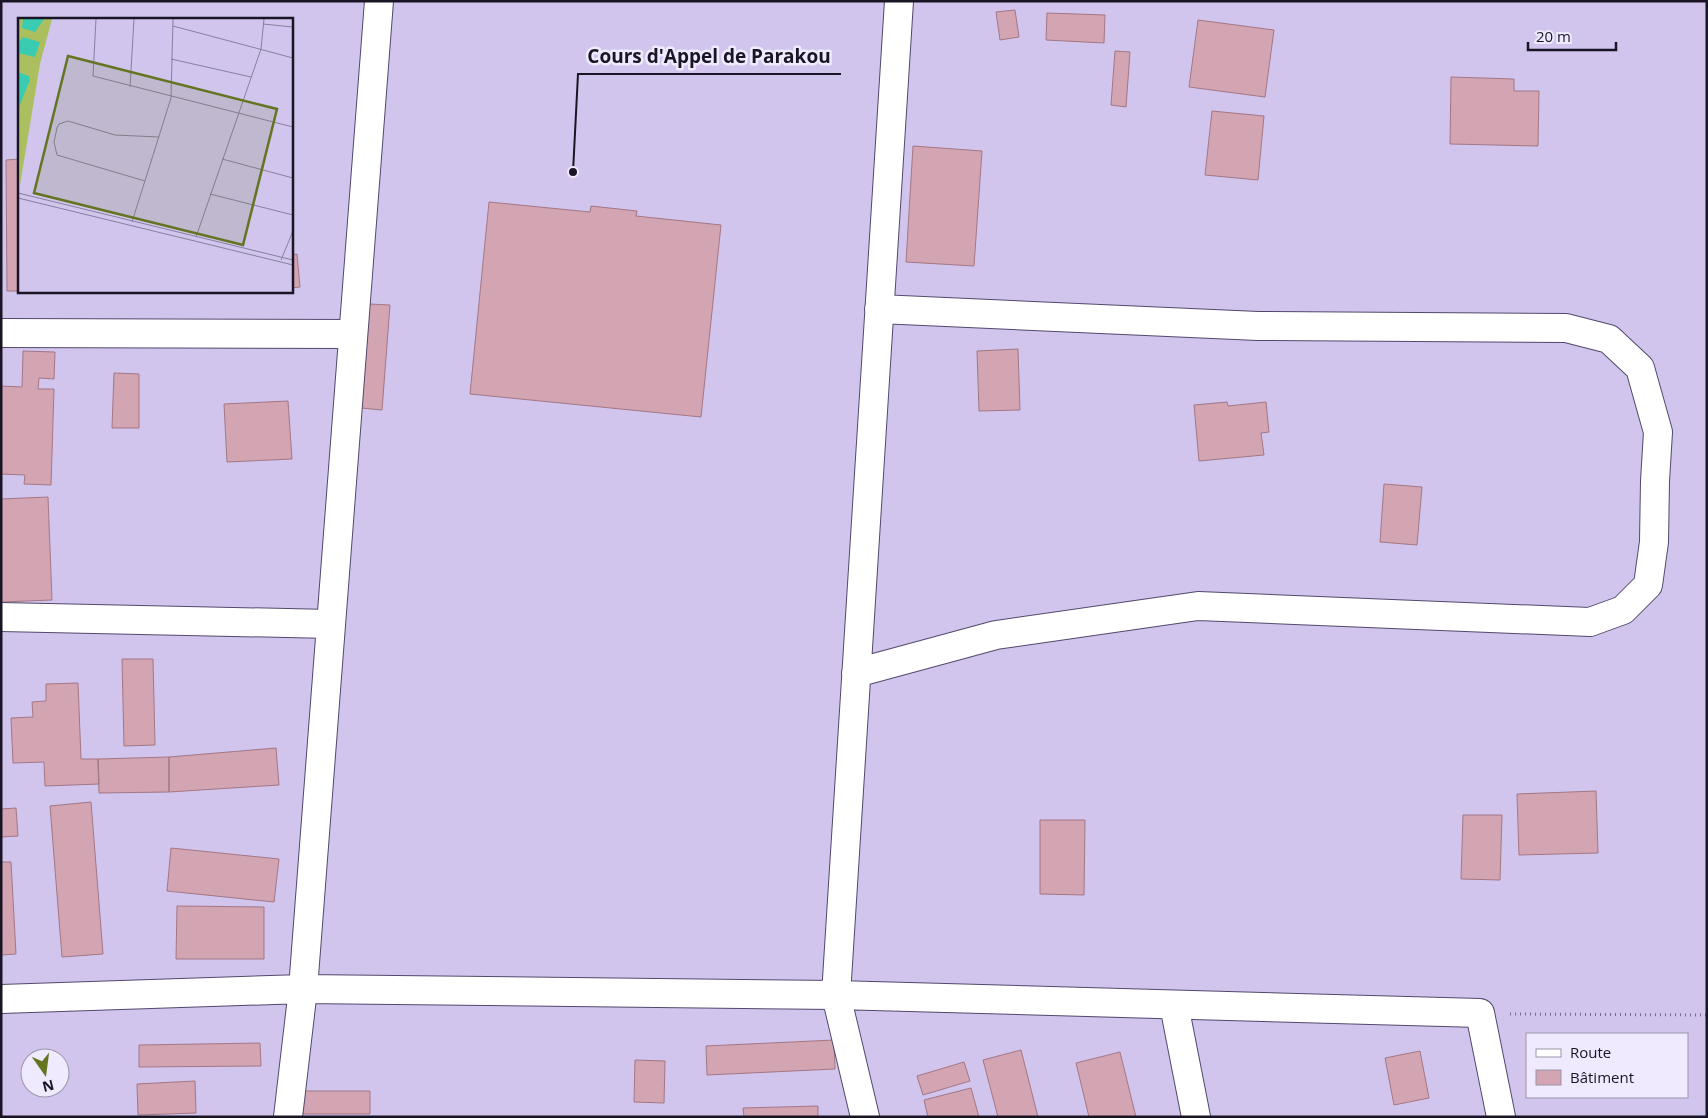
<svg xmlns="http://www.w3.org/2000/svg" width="1708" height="1118" font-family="'Open Sans',sans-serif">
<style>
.building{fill:#d3a4b2;stroke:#a37785}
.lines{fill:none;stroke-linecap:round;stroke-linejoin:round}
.minor-casing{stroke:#53486b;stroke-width:30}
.path{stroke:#756d89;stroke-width:3;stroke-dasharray:1 4;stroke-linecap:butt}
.minor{stroke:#fff;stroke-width:28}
.inset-road{fill:none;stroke:#887f9d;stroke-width:1}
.view{fill:#657420;fill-opacity:0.15;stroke:#657420;stroke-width:2.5}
.inset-edge{fill:none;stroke:#1a1524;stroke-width:2.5}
.leader{fill:none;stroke:#1a1524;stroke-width:2}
.callout-dot{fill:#1a1524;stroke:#f0eaff;stroke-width:2}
.callout-label{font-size:19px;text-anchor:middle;font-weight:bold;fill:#1a1524;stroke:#f0eaff;stroke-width:5;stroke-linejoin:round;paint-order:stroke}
</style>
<rect width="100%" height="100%" fill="#d1c5ee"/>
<path class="building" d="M1015,10L1019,37L1000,40L996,12Z
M1047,13L1105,15L1104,43L1046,40Z
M255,18H287V19H255Z
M1198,20L1274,30L1265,97L1189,87Z
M1115,51L1130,52L1126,107L1111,105Z
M1451,77L1514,79V91H1539L1538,146L1450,144Z
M1212,111L1264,116L1258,180L1205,175Z
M913,146L982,151L974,266L906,262Z
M19,159V291H7L6,160Z
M489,202L590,212L591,206L637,211L636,216L721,225L701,417L470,394Z
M297,254L300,287L291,288V255Z
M369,304L390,305L382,410L361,408Z
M1018,349L1020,410L979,411L977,351Z
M23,351L55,352L54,379L39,378L38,389H54L51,485L24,484L25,475L1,474V386L22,387Z
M114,373L139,374V428H112Z
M288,401L292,459L227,462L224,404Z
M1227,402L1228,406L1266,402L1269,432L1261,433L1264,455L1199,461L1194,405Z
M1384,484L1422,487L1417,545L1380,542Z
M48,497L52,600L1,602V499Z
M122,659H153L155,745L124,746Z
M78,683L81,759H98L99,784L45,786L44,762L13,763L11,718L33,717L32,702L46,701V684Z
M276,748L279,785L169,792V757Z
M169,757V792L99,793L98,759Z
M1596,791L1598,853L1519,855L1517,794Z
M91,802L103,954L62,957L50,806Z
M16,808L18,836L1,837V809Z
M1463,815H1502L1500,880L1461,879Z
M1040,820H1085L1084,895L1040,894Z
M171,848L279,859L274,902L167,891Z
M1,862H11L16,954L1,955Z
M177,906L264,907V959H176Z
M834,1040L835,1069L707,1075L706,1046Z
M260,1043L261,1066L139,1067V1045Z
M1021,1050L1038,1117H998L983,1060Z
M1420,1051L1429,1098L1394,1105L1385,1058Z
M1120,1052L1136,1117H1089L1076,1063Z
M635,1060L665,1061L664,1103L634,1102Z
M964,1062L970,1081L923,1095L917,1076Z
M195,1081L196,1113L138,1115L137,1084Z
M971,1088L979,1117H928L924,1100Z
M296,1091H370V1114H296Z
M818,1106V1117H744L743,1108Z"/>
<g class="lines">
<g class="minor-casing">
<path id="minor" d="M1,333L353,334
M1,617L331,624
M856,673L996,635L1198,606L1590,622L1623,610L1648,585L1654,542L1655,481L1658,432L1640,368L1609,339L1566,328L1258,326L879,309
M1,999L303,989L836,995L1480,1013L1501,1117
M1174,1005L1196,1117
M288,1117L303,989L379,1
M865,1117L836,995L899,1"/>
</g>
<path class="path" d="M1510,1014L1707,1015"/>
<use href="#minor" class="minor"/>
</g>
<g transform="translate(18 18)">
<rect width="275" height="275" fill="#d1c5ee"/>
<path d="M0,1H34L22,46L2,167Z" fill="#acbf5f"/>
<path d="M5,1H26L17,14L4,10ZM5,19L22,24L17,39L0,35V25ZM0,54L11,58L12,62L1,89Z" fill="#3accb3"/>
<path class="inset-road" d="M78,1L75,58L275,109M245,6L275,9M155,8L275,40M153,41L233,59M112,69L116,1M204,141L275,160M127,163L39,137L36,124L39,110L41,106L50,103L97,117L141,119M0,175L275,242M192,176L275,197M0,180L275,247M114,204L153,80L155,1M178,219L243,31L246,1M263,242L275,213"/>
<path class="view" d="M50,38L259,91L225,227L16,175Z"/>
<rect width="275" height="275" class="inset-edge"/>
</g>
<path class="leader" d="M573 172L578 74H841"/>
<circle class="callout-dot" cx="573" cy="172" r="5"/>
<g class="callout-label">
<text x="709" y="63">Cours d'Appel de Parakou</text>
</g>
<rect width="1708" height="1118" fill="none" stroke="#1a1524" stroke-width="5"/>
<rect x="1526" y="1033" width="162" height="65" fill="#f0eaff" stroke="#9a95a7"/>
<rect x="1536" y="1049" width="25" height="8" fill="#ffffff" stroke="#9a95a7"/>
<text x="1570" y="1058" font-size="15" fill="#1a1524">Route</text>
<rect x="1536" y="1070" width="25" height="15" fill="#d3a4b2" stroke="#9a95a7"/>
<text x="1570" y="1083" font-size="15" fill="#1a1524">Bâtiment</text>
<g transform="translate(45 1073) rotate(166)"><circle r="24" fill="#f0eaff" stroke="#9a95a7"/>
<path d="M0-4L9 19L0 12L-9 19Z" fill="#657420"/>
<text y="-8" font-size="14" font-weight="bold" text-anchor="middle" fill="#1a1524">N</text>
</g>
<path d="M1528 42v8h88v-8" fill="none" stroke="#1a1524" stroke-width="2.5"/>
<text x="1536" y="42" font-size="15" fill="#1a1524" stroke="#f0eaff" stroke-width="4" paint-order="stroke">20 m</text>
</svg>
